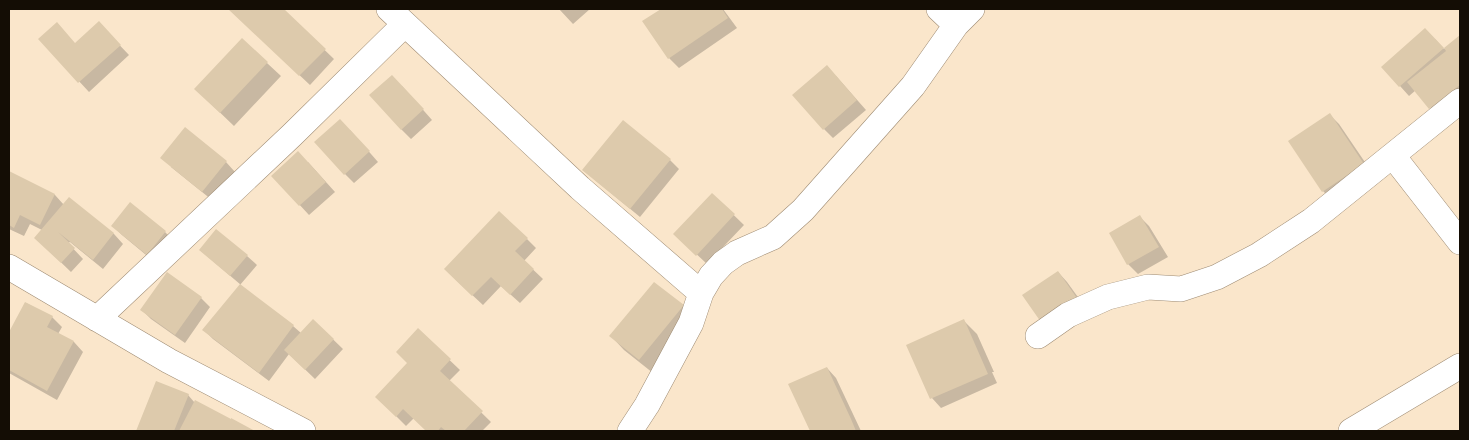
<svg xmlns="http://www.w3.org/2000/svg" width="1469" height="440" font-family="Manrope,sans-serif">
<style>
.shadow{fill:#0003}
.building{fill:#ddcaac}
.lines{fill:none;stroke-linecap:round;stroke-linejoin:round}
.street-casing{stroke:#9e8b73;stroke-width:26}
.street{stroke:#fff;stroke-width:25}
</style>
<rect width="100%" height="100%" fill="#fae6cb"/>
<path class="shadow" d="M229,9H282L334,59L310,85Z
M559,9H590L573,24Z
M663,9H723L737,28L679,68L669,58L644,21Z
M108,33L129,55L89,92L40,39L76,44Z
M1460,37V102L1440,118L1416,90L1409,96L1383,67L1435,39L1444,49Z
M242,40L281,76L234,126L209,102Z
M836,76L866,110L833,138L824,129Z
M402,86L432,120L411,139L401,129Z
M1330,115L1339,124L1373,174L1333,201L1323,191L1290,141Z
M350,130L378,162L354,183L345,174Z
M670,160L679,169L640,217L594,179Z
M226,162L235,172L212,200L171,167Z
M308,162L335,192L309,215L273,176Z
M9,172L55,195L64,205L70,199L114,234L123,244L103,269L70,242L68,243L83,259L71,272L45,247L42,230L30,224L24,236L9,229Z
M712,194L744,225L707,264L675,234Z
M1140,217L1149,226L1168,257L1138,274L1128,264Z
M113,226L165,232L175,242L157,264L122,235Z
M527,239L536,248L524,261L543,279L520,303L501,286L483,305L455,279Z
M200,250L247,256L257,265L240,285L293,326L301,333L313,320L343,349L315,379L289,354L269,381L213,339L204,330L241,285Z
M1058,272L1067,282L1088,311L1054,334Z
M201,298L210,307L185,343L151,319L142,310Z
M26,303L52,317L62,327L58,334L74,342L83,352L57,400L9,373V335Z
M683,306L696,320L653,373L624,350L611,336Z
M964,321L977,334L994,372H992L997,383L941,408L932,398Z
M418,330L460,370L449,381L491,422L482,431H428L414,418L406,426L377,397L409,363Z
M827,368L836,378L861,431H811L790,384Z
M156,383L188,395L195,403L253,431H137Z"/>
<path class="building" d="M228,9H284L326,49L299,76Z
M661,9H722L728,18L668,59L642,21Z
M99,21L121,45L78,83L38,39L57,22L75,43Z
M1425,28L1444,48L1399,87L1381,67Z
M1460,35V85L1429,109L1407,82L1446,51L1444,48Z
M242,38L268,62L220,113L194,89Z
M827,65L857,100L823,130L792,95Z
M392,75L424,109L401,130L369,95Z
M1330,113L1364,164L1322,192L1288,141Z
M340,119L370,151L344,175L314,142Z
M623,120L671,159L630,209L582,170Z
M185,127L227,161L202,192L160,158Z
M298,151L326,182L299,206L271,176Z
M9,171L55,194L40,225L20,215L14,228L9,225Z
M712,193L735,214L696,256L673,234Z
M69,197L114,233L93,260L58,232L75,248L61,263L34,238Z
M130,202L166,231L147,255L111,226Z
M499,211L528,238L515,251L534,269L510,295L491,277L472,296L444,269Z
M1140,215L1159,247L1127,265L1109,233Z
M216,229L248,255L230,276L199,250Z
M1058,271L1079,301L1043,325L1022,295Z
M167,272L202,297L175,335L140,310Z
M654,282L684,305L639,360L609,336Z
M240,284L294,325L259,373L202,330Z
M25,302L53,316L47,327L74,341L47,391L9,370V332Z
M313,319L334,339L305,370L284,350Z
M964,319L988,374L930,399L906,345Z
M418,328L451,359L440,371L483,411L464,431H446L441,427L438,431H426L403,409L396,417L375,397L407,363L396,352Z
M827,367L851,419L856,431H810L788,384Z
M156,381L189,394L174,431H136Z
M195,400L231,419V418L255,431H179Z"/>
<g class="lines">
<g class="street-casing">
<path id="street" d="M389,9L580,188L701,293
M939,9L956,25
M1393,156L1460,242
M9,267L169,361L303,431
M97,319L292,135L405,24
M1038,336L1068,315L1108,297L1148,287L1181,289L1217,277L1259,255L1311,221L1460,101
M630,431L647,405L691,323L701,293L711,276L723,263L737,253L773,237L803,210L913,86L956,25L972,9
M1351,431L1460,366"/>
</g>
<use href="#street" class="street"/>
</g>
<rect width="1469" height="440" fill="none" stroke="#140d05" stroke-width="20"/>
</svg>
